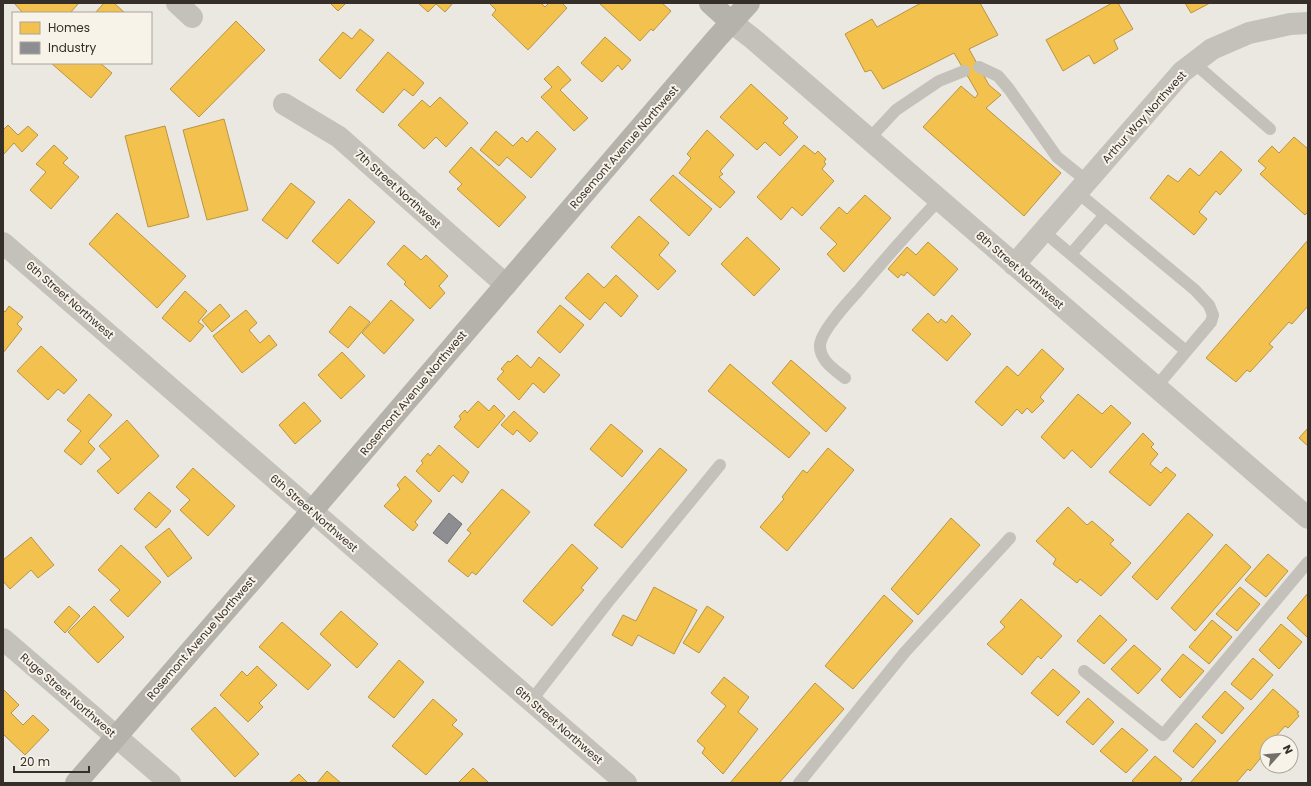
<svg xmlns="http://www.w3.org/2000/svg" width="1311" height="786" font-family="Poppins,sans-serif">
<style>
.homes{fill:#f2c14e;stroke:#b99543}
.industry{fill:#8d8d92;stroke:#737072}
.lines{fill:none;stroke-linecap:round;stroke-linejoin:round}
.lane{stroke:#c4c0ba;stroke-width:12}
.street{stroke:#c4c0ba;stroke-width:22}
.secondary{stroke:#b5b1ab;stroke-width:22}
.labels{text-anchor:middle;stroke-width:4;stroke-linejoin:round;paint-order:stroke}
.street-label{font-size:11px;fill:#352e29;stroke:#f8f3e9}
</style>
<rect width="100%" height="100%" fill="#ebe8e1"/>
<path class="homes" d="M14,3H79L70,13H23Z
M104,3H114L125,13H95Z
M330,3H346L338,11Z
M418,3H453L445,12L436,4L428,12Z
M489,3H541L545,7L549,3H562L567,8L528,50L492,15L496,10Z
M599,3H662L671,11L653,31L651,29L640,41Z
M921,3H980L998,35L969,49L989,85L1001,95L986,108L1061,173L1024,216L923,127L961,86L975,98L978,94L954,53L883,89L871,70L865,72L845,34L872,19L877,27Z
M1112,3H1118L1133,29L1114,40L1118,49L1094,64L1089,55L1063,71L1046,40Z
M1185,3H1210L1191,13Z
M236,21L265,50L199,117L170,89Z
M360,29L374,40L340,79L319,60L343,32L352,39Z
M605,37L631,60L622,70L618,65L602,82L581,63Z
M388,52L424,83L413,96L404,89L383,113L356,90Z
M51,63H100L112,73L91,98Z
M558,66L571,80L560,90L588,118L574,131L541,97L552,87L544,79Z
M751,84L788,118L783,123L798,137L780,156L765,142L757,150L720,117Z
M440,97L468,123L446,147L436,137L424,149L398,125L422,100L430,107Z
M224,119L248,210L207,220L183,130Z
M8,125L18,135L28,126L38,135L22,152L14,143L3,155V130Z
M165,126L189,217L148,227L125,136Z
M707,130L734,155L720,171L723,174L719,177L735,192L720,208L679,173L691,158L687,154Z
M496,131L513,146L522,137L527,142L537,131L556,149L531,178L507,157L499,166L480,150Z
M1294,137L1308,149V212L1305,215L1260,174L1266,168L1258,161L1272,146L1279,153Z
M54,145L68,158L63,163L79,177L51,209L30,190L46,172L36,164Z
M804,145L815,154L818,151L826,159L824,162L826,164L822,169L834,181L802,216L792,207L781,220L757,197Z
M471,147L526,197L499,227L457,189L462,184L449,172Z
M1221,151L1242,170L1220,195L1216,191L1199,212L1207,219L1194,235L1150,198L1168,175L1178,182L1190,168L1199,176Z
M673,175L712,209L689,236L650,200Z
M291,183L315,202L287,239L262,220Z
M865,195L891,218L844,272L827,254L837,244L820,228L839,207L847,214Z
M349,199L375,222L338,264L312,241Z
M117,213L186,276L157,308L89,244Z
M639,216L669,243L659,255L676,271L658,290L611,247Z
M747,237L780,269L754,296L721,264Z
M1308,240V306L1292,324L1289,322L1269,344L1273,347L1250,372L1247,370L1236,382L1206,358Z
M928,242L958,269L934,296L907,272L904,276L901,274L898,278L888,269L907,247L916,255Z
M404,245L421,260L426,255L448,276L439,286L445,293L430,309L404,284L406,282L387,264Z
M588,273L604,288L616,275L638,296L621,317L605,302L590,320L565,298Z
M185,291L207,311L198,322L204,326L190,342L162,318Z
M391,300L414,320L384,354L362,333Z
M220,304L230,316L212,332L202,320Z
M560,305L584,325L560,353L537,332Z
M9,306L23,317L17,324L22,329L3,353V310L5,312Z
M350,306L370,322L348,348L329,332Z
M246,310L257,323L249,330L260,343L269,335L277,345L242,373L213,336Z
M928,313L938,323L941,319L946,323L952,315L971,334L947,361L912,330Z
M41,346L77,380L64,394L58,389L48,400L17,371Z
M1042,349L1064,369L1040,397L1044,401L1032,413L1027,408L1022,414L1017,409L1002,426L975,402L1007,366L1018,376Z
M342,352L365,376L341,399L318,375Z
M517,355L531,368L539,357L560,375L544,393L533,383L519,400L497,379L504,371L501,369L508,361L510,362Z
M791,360L846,408L826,432L772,383Z
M730,364L810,433L789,458L708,391Z
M89,394L112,415L88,442L95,449L81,465L64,451L81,431L67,420Z
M1078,394L1102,414L1111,405L1131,423L1091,468L1072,450L1064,459L1041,437Z
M478,401L489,411L494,405L505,416L478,448L454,427L461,419L459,416L465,410L467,413Z
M304,402L321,421L295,444L279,425Z
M514,411L538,433L530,442L517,430L513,435L501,425Z
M127,420L159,456L118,494L97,471L111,459L99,446Z
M611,424L643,451L622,477L590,449Z
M1308,428V446L1299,438Z
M1143,433L1154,444L1151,447L1158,454L1150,464L1161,473L1166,467L1176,475L1150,506L1109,472Z
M439,445L469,472L462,483L453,475L439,492L416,471L423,463L421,461L428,453L430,456Z
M660,448L687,470L622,548L594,525Z
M828,448L854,470L787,551L760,527L784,499L782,497L803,470L807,473Z
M193,468L235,506L208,536L180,510L190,500L176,487Z
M405,476L432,501L415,522L418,525L413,531L384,506L400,489L397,485Z
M502,489L530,512L476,575L472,572L468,577L448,561L471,533L467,530Z
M149,492L171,511L156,528L134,509Z
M1068,507L1087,525L1092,521L1114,540L1110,544L1131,563L1101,596L1080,579L1077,583L1053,564L1056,559L1036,541Z
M1188,513L1213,535L1157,600L1132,577Z
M951,518L980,545L918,615L891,589Z
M169,528L192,558L168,577L145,547Z
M31,537L54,565L38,578L31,570L10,589L3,581V560Z
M572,544L598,568L581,588L584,590L552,626L523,601Z
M1226,544L1251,567L1195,631L1171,608Z
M121,545L161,582L128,617L110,600L120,590L98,570Z
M1268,554L1288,571L1266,597L1245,580Z
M654,587L697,610L674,654L638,635L632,646L612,635L623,615L636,621Z
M1240,587L1260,604L1237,631L1216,614Z
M1308,593V638L1287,618Z
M884,595L913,621L853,689L825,666Z
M1021,599L1062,636L1041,659L1038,656L1022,675L987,644L1005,627L1000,622Z
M69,606L80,616L65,633L54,622Z
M94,606L124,637L98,663L68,632Z
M707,606L724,617L699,653L683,643Z
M341,611L378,644L357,668L320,634Z
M1100,615L1127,640L1104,664L1077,641Z
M1212,620L1232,637L1209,664L1189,647Z
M282,622L331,665L308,690L259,647Z
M1281,624L1302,642L1279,669L1259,650Z
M1134,645L1161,669L1138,694L1111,669Z
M1183,654L1204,671L1180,698L1161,680Z
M1253,658L1273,675L1251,700L1231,684Z
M399,660L424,682L394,718L368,697Z
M257,666L277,685L259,703L263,707L248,722L220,695L242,671L247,676Z
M1053,669L1080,692L1058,716L1031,693Z
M724,677L749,697L738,712L758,729L723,774L702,753L705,748L697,741L726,706L711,693Z
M815,683L844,709L779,783H730Z
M1273,689L1299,712L1297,713L1299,716L1288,728L1285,726L1271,742H1267V746L1262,752L1264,754L1250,771L1248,769L1236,783H1190Z
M4,690L19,705L11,713L23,725L33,715L49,730L25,755L3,734V692Z
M1225,691L1244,708L1222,734L1202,717Z
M1088,698L1114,722L1093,745L1066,722Z
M433,699L457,720L452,725L463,734L426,775L392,746Z
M215,707L259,754L235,777L191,729Z
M1196,723L1216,741L1193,768L1173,751Z
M1122,728L1148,750L1126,773L1100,751Z
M1155,756L1182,779L1179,783H1135L1132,781Z
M473,768L489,783H458Z
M327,771L341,783H317Z
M299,774L308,783H289Z"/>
<path class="industry" d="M449,513L462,524L447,544L433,533Z"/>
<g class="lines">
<path class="lane" d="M1194,63L1270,129
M979,67L998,76L1009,89L1057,157L1087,181
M869,139L896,110L939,81L964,71
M1077,192L1195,290L1209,305L1213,315L1211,322L1156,387
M1043,231L1186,351
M1071,254L1105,215
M845,378C835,370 819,360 820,345C821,331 848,302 858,291C884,260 911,229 939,200
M1084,671L1163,735L1308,562
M531,701L608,602L720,465
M799,783L905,652L1010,538"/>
<path class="street" d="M177,3L192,17
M731,22L752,38L1308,518
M284,104L339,137L506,285
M3,243L626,783
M1014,265L1182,72L1212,49L1249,33L1290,24L1308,23
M3,639L170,783"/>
<path class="secondary" d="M710,3L731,22
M76,783L312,511L717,38L749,3"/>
</g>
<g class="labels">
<g class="street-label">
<text transform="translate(1144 117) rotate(-48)" y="4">Arthur Way Northwest</text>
<text transform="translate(624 147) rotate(-49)" y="4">Rosemont Avenue Northwest</text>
<text transform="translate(398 189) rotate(42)" y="4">7th Street Northwest</text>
<text transform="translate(1020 270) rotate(41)" y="4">8th Street Northwest</text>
<text transform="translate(70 300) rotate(41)" y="4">6th Street Northwest</text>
<text transform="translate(413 393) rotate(-50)" y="4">Rosemont Avenue Northwest</text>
<text transform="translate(314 513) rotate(41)" y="4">6th Street Northwest</text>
<text transform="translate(201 638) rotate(-49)" y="4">Rosemont Avenue Northwest</text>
<text transform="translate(68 695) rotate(41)" y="4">Ruge Street Northwest</text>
<text transform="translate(559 725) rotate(41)" y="4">6th Street Northwest</text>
</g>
</g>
<rect width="1311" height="786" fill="none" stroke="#352e29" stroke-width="8"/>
<rect x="12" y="12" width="140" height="52" fill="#f8f3e9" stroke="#aaa49c"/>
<rect x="20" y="22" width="20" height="12" fill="#f2c14e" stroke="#aaa49c"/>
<text x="48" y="32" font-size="12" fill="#352e29">Homes</text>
<rect x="20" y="42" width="20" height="12" fill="#8d8d92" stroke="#aaa49c"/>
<text x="48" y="52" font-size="12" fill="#352e29">Industry</text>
<g transform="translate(1279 754) rotate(63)"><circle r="19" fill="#f8f3e9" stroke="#aaa49c"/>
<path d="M0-3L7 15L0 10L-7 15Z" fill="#756f69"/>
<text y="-6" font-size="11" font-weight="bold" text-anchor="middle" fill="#352e29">N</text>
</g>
<path d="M14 766v6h75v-6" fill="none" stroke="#352e29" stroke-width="2"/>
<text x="20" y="766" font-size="12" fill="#352e29" stroke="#f8f3e9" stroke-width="3" paint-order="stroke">20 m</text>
</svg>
